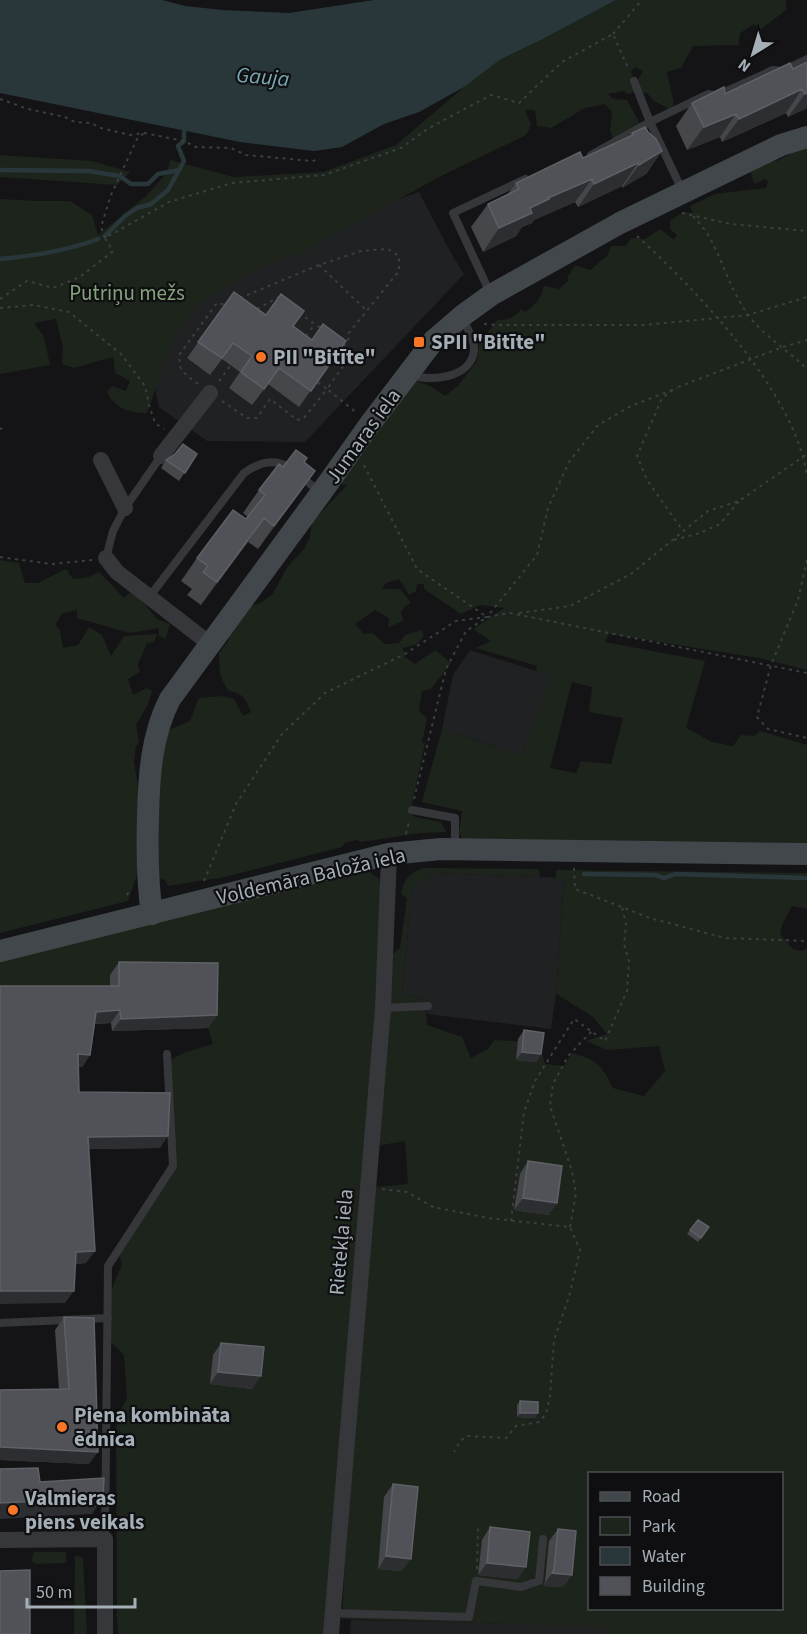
<svg xmlns="http://www.w3.org/2000/svg" width="807" height="1634" font-family="'Source Sans 3',sans-serif">
<style>
.built{fill:#202123}
.green{fill:#1d241c;fill-rule:evenodd}
.water{fill:#29373a}
.lines{fill:none;stroke-linecap:round;stroke-linejoin:round}
.stream{stroke:#29373a;stroke-width:4.5}
.path{stroke:#3a3f42;stroke-width:2;stroke-dasharray:3 4.5;stroke-linecap:butt}
.lane{stroke:#35373b;stroke-width:8}
.street{stroke:#35373b;stroke-width:16}
.secondary{stroke:#42474b;stroke-width:22}
.wall{fill:#45474b}
.shaded-wall{fill:#2d2e31}
.building{fill:#505257;stroke:#5d6166;stroke-width:1.5}
.poi-dot{fill:#fa7627;stroke:#0f0f11;stroke-width:2}
.labels{text-anchor:middle;stroke-width:4.5;stroke-linejoin:round;paint-order:stroke}
.park-label{font-size:21px;fill:#84a37b;stroke:#0f0f11}
.poi-label{font-size:21px;font-weight:bold;fill:#a5afb7;stroke:#0f0f11;text-anchor:start}
.street-label{font-size:21px;fill:#a5afb7;stroke:#0f0f11}
.water-label{font-size:22px;font-style:italic;fill:#7aa9b3;stroke:#0f0f11}
</style>
<rect width="100%" height="100%" fill="#141416"/>
<path class="built" d="M419,192L452,255L464,274L305,442L207,441L159,407L152,373L175,279Z
M470,650L552,676L522,756L442,729L453,675Z
M433,873L564,878L556,994L551,1029L427,1014L425,999L402,994L412,888Z
M351,1620L562,1625L606,1627L605,1634H350Z"/>
<path class="green" d="M616,0H786V10L760,30L754,24L740,33L739,45L693,46L681,68L667,72L674,104L669,109L654,101L647,93L638,92L636,83L643,71L635,67L631,72L634,78V92L629,94L623,91L608,94L613,99L627,100L640,124L615,144L610,131L612,112L605,104L585,108L551,128L537,126L535,110H525L531,125L526,135L441,176L303,252L267,264L198,304L175,335L147,413C130,413 114,408 107,392L112,386L126,391L130,381L115,373L113,357L74,368L62,364L63,347L56,319L34,323L44,337L50,365L0,374V199L37,201H70L92,215L98,235L146,196L167,173L170,160L234,177L323,172L396,145L464,87L501,59L539,41Z
M807,144V670L759,658L609,634L605,642L705,661L686,728L712,742L733,746L741,735L754,736L760,731L807,745V843L463,840L459,833L462,811L422,802L442,729L522,756L551,676L536,671L537,666L476,648L491,641L473,629L504,608L480,605L461,614L424,589V584H417L416,591L409,595L399,579L386,583L382,589H400L411,603L405,606L401,613L404,621L388,627L389,618L375,610L355,624L364,634L373,633L385,644L399,643L405,635L421,630L424,635L418,644L403,648L405,657L415,664L435,650L451,663L431,689L422,691L419,711L427,718L422,743H425L410,813L415,817L441,822L446,832L421,833L361,842L356,840L345,843L342,847L225,877L168,886L164,879L157,880L154,862L164,732L190,721L199,698L222,696L234,699L243,716L251,712C246,699 243,693 229,691C219,679 219,668 219,653L228,641L231,624L248,607L260,603L272,595L288,566L304,549L310,537L312,522L347,485L335,484L411,379L432,387L445,396L458,386L477,361L479,344L497,320C508,320 514,318 521,309L525,312C535,305 541,298 544,286L559,289L568,281V276L575,265L590,270L607,256L611,246H626L631,238L645,239L660,229L674,240L677,235L670,229V221L683,212L693,213L690,206L715,194L766,188L768,181L765,179L754,184L749,167L767,158L777,161ZM572,682L592,687L589,712L623,718L611,764L581,761L576,773L550,768Z
M0,155L92,161L130,172L117,185L0,177Z
M0,560L19,563L25,583H38L66,569L73,579L89,577L99,572L124,598L133,590L157,619L170,624L166,639L159,636V628L130,633L77,618V610L63,613L55,625L60,630L63,648L78,645L89,627L102,635L111,656L124,636L157,634L154,642L147,643L138,664L140,672L128,679L133,695L147,688L152,691L148,704L136,725L139,743L136,746L134,761L138,786L139,869L128,901L0,933Z
M424,868L539,869L540,877L433,873L412,888L402,994L425,999L427,1025L462,1037L471,1058L488,1049L494,1040L515,1041L542,1053L545,1064L564,1066L572,1053C597,1060 602,1065 613,1088L644,1096L665,1071L659,1046L607,1050L586,1041L607,1034L592,1016L556,994L564,879L555,878L557,870L807,873V909L792,906L783,923L780,934L793,949L802,951L807,948V1634H605L606,1627L342,1619L345,1560L373,1187L408,1184L405,1141L376,1146L393,954L400,948L407,898L401,894C404,879 409,873 424,868ZM590,1474H782V1608H590Z
M365,869L378,878L382,888L376,1006L325,1634H118L117,1617L115,1615L117,1614L116,1428L122,1407L127,1398L124,1355L111,1342V1291L122,1264L119,1255L176,1167L170,1060L186,1052L213,1044L208,1028L210,975H111L110,987L0,992V961Z
M34,1552H66V1563L37,1564L31,1561Z
M75,1556L83,1557L87,1634H74Z"/>
<path class="water" d="M0,0H162L185,6L223,10L289,13L374,0H616L539,41L501,59L464,87L419,112L384,124L342,147L314,151L240,142L0,93Z"/>
<g class="lines">
<path class="stream" d="M0,170L88,171L120,176L131,184H148L158,174L179,170
M105,236L125,216L137,208L151,204L168,190L184,161L178,146L184,141V132
M0,259C33,256 67,251 98,239
M584,874L655,875L664,878L676,874L807,878"/>
<path class="path" d="M613,34L642,0
M0,99L28,109L65,117L75,122L91,123L101,128L130,135L144,133L184,141L196,147L231,148L246,155L312,161L320,159
M682,213L731,224L807,231
M693,216C699,223 706,230 710,238C724,264 731,292 749,316C766,338 788,350 807,369
M637,236C698,292 796,393 807,477
M105,238L101,227L111,195L137,139L144,133
M319,265L367,311
M240,298L319,265L361,251L388,249L399,256V271L348,334L349,338L344,345
M0,299L27,281L53,288L80,277L113,251L105,238L169,202L232,183L324,175L401,148L429,128L491,95L519,103L562,62L613,34L629,70
M0,308L34,305L69,312L121,354L145,386L149,405L155,423L164,429
M257,309L279,297L280,299
M299,313L322,329
M484,324L499,325H644L748,315L807,297
M306,336L315,324
M343,344L353,352L327,389L357,413
M219,381L231,365
M198,384L186,375L180,367L179,355L217,303L227,305
M678,387L783,347L807,340
M673,390L662,398L637,456L647,480L683,531
M222,401L247,418H257L270,399L297,420L304,418L327,389L316,381
M0,429L2,428
M364,465L417,569L487,617
M674,540L700,533L720,524L739,501
M0,557L52,564L92,560
M807,560L798,600L771,665L757,717L768,729L807,738
M519,613L570,606L631,574L708,511L739,501L807,454
M414,799L446,669L466,631L487,617L510,613L807,673
M406,834L409,822
M574,868L575,889L650,918L725,938L807,941
M204,881L236,804L282,734L325,693L405,654L456,621L487,617L537,555L548,508L569,462L598,425L631,406L677,388
M127,895L130,889
M382,1189L407,1192L433,1207L488,1218L570,1227L580,1250L569,1297L554,1340L550,1396L546,1414L539,1422L516,1426L506,1438L467,1436L460,1441L454,1452
M511,1221L524,1112L535,1081L574,1019L605,1041L627,991L629,961L624,944L626,924L622,907
M570,1227L576,1193L572,1171L550,1106L553,1084L568,1056L592,1031
M477,1569L478,1525"/>
<path class="lane" d="M634,81L650,122L708,94L716,96L773,70L782,71L807,59
M591,155L650,122L682,190
M491,295L453,213L525,179
M411,375C431,382 472,378 474,350C475,341 467,328 463,319
M106,558L113,531L125,508L161,456
M150,596L244,473C279,448 293,471 321,493
M412,810L455,818V849
M383,1008L428,1006
M0,1323L108,1318
M105,1539L108,1266L173,1166L167,1054
M332,1613L469,1617L476,1581L521,1587L539,1581L543,1539"/>
<path class="street" d="M161,456L210,393
M101,460L125,508
M106,558L117,572L210,644
M0,1540L105,1539V1634
M331,1634L383,1008L389,854"/>
<path class="secondary" d="M152,914C147,881 147,850 148,817C149,776 151,736 170,699L321,493L370,424L434,340L462,316L491,295L620,223L781,145L807,137
M0,951L389,854L441,849L807,854"/>
</g>
<path class="wall" d="M807,62V108L788,117L786,113L722,142L720,137L687,150L676,126L692,103L725,94L793,69Z
M648,132L662,151L646,174L622,188V186L578,207L575,202L534,220L532,223L522,227L516,236L483,252L471,227L488,204L508,194L516,183L583,158L630,136L632,133Z
M234,292L266,315L293,327L312,340L346,341L299,407L268,384L252,405L229,388L240,372L222,359L210,375L187,358Z
M197,454L179,481L161,468L166,460Z
M304,463L315,471L258,549L248,542L201,605L187,595L192,589L181,581L197,558L246,519L248,517L243,513L259,490L283,467Z
M119,962L217,1015L208,1028L112,1031L111,1023L95,1024L90,1055L82,1067H78L79,1092L160,1148L89,1149L86,1263L75,1264L65,1303L0,986H110V975Z
M524,1030L541,1054L536,1062L516,1060L518,1039Z
M528,1161L557,1203L548,1215L514,1210L520,1174Z
M698,1220L709,1227L698,1242L687,1234Z
M64,1317L89,1464L0,1460V1390L59,1389L55,1330Z
M221,1343L252,1389L210,1384L213,1355Z
M520,1401L538,1413L535,1418L517,1417V1405Z
M393,1484L402,1571L378,1569L384,1497Z
M490,1527L518,1579L478,1575L482,1540Z
M558,1529L572,1575L563,1587L543,1586L545,1582L549,1541Z"/>
<path class="shaded-wall" d="M802,89L786,113L722,142L739,119Z
M807,93V108L788,117L805,94Z
M736,114L720,137L687,150L704,127Z
M662,151L646,174L622,188L639,165Z
M638,163L622,186L578,207L594,184Z
M592,179L575,202L534,220L532,223L522,227L516,236L483,252L499,228L530,208L548,198Z
M315,471L299,494L258,549L274,526Z
M264,518L248,542L201,605L217,582Z
M120,1010L111,1023L88,1024L96,1012Z
M217,1015L208,1028L112,1031L121,1019Z
M522,1052L541,1054L536,1062L516,1060Z
M78,1054L90,1055L82,1067H70Z
M168,1136L160,1148L79,1149L88,1137Z
M523,1198L557,1203L548,1215L514,1210Z
M95,1251L86,1263L67,1264L76,1252Z
M0,1291H74L65,1303L0,1304Z
M218,1372L261,1376L252,1389L210,1384Z
M520,1413H538L535,1418L517,1417Z
M0,1447L98,1452L89,1464L0,1460Z
M103,1498L92,1514L0,1519V1503Z
M386,1556L411,1559L402,1571L378,1569Z
M487,1563L526,1567L518,1579L478,1575Z
M552,1573L572,1575L563,1587L543,1586Z"/>
<path class="building" d="M807,62V93L805,94L802,89L739,119L736,114L704,127L692,103L724,87L725,94L790,63L793,69Z
M645,127L648,132L656,139L662,151L639,165L638,163L594,184L592,179L548,198L549,199L530,208L532,213L499,228L488,204L519,189L516,183L580,152L583,158L633,135L632,133Z
M234,292L266,315L281,294L304,311L293,326L312,340L323,324L346,341L311,391L279,368L264,389L241,372L252,356L233,343L222,358L198,342Z
M183,444L197,454L185,473L166,460L175,454Z
M296,450L307,458L304,462L315,471L274,526L264,518L217,582L203,572L208,566L197,558L233,510L246,519L265,495L259,490L279,464L283,467Z
M119,962L218,963L217,1015L121,1019L120,1010L96,1012L90,1055L78,1054L79,1092L170,1093L168,1136L88,1137L95,1251L76,1252L74,1291H0V986H119Z
M524,1030L544,1033L541,1054L522,1052Z
M528,1161L562,1166L557,1203L523,1198Z
M698,1220L709,1227L701,1238L690,1230Z
M64,1317L94,1318L98,1452L0,1447V1390L69,1389Z
M221,1343L264,1347L261,1376L218,1372Z
M520,1401L538,1402V1413H520Z
M38,1468L40,1482L104,1478L103,1498L0,1503V1469Z
M393,1484L418,1487L411,1559L386,1556Z
M490,1527L530,1532L526,1567L487,1563Z
M558,1529L576,1531L572,1575L552,1573L554,1569Z
M30,1570V1634H0V1571Z"/>
<g class="poi-dot">
<rect x="413" y="336" width="12" height="12" rx="3"/>
<circle cx="261" cy="357" r="6"/>
<circle cx="62" cy="1427" r="6"/>
<circle cx="13" cy="1510" r="6"/>
</g>
<g class="labels">
<g class="park-label">
<text x="127" y="300">Putriņu mežs</text>
</g>
<g class="poi-label">
<text x="431" y="349">SPII "Bitīte"</text>
<text x="273" y="364">PII "Bitīte"</text>
<text x="74" y="1422">Piena kombināta<tspan x="74" dy="24">ēdnīca</tspan></text>
<text x="25" y="1505">Valmieras<tspan x="25" dy="24">piens veikals</tspan></text>
</g>
<g class="street-label">
<text transform="translate(363 436) rotate(-54)" y="7">Jumaras iela</text>
<text transform="translate(311 876) rotate(-13)" y="7">Voldemāra Baloža iela</text>
<text transform="translate(341 1242) rotate(-85)" y="7">Rietekļa iela</text>
</g>
<g class="water-label">
<text transform="translate(263 76) rotate(5)" y="8">Gauja</text>
</g>
</g>
<rect x="588" y="1472" width="195" height="138" fill="#0f0f11" stroke="#4b4f53" stroke-width="1.5"/>
<rect x="600" y="1492" width="30" height="9" fill="#42474b" stroke="#4b4f53" stroke-width="1.5"/>
<text x="642" y="1502" font-size="18" fill="#a5afb7">Road</text>
<rect x="600" y="1517" width="30" height="18" fill="#1d241c" stroke="#4b4f53" stroke-width="1.5"/>
<text x="642" y="1532" font-size="18" fill="#a5afb7">Park</text>
<rect x="600" y="1547" width="30" height="18" fill="#29373a" stroke="#4b4f53" stroke-width="1.5"/>
<text x="642" y="1562" font-size="18" fill="#a5afb7">Water</text>
<rect x="600" y="1577" width="30" height="18" fill="#505257" stroke="#4b4f53" stroke-width="1.5"/>
<text x="642" y="1592" font-size="18" fill="#a5afb7">Building</text>
<g transform="translate(753 54) rotate(217)" stroke="#0f0f11" stroke-width="4.5" paint-order="stroke">
<path d="M0-4.5L10 22L0 15L-10 22Z" fill="#a5afb7"/>
<text y="-9" font-size="16" font-weight="bold" text-anchor="middle" fill="#a5afb7">N</text>
</g>
<path d="M27 1598v9h108v-9" fill="none" stroke="#a5afb7" stroke-width="3"/>
<text x="36" y="1598" font-size="18" fill="#a5afb7" stroke="#0f0f11" stroke-width="4.5" paint-order="stroke">50 m</text>
</svg>
